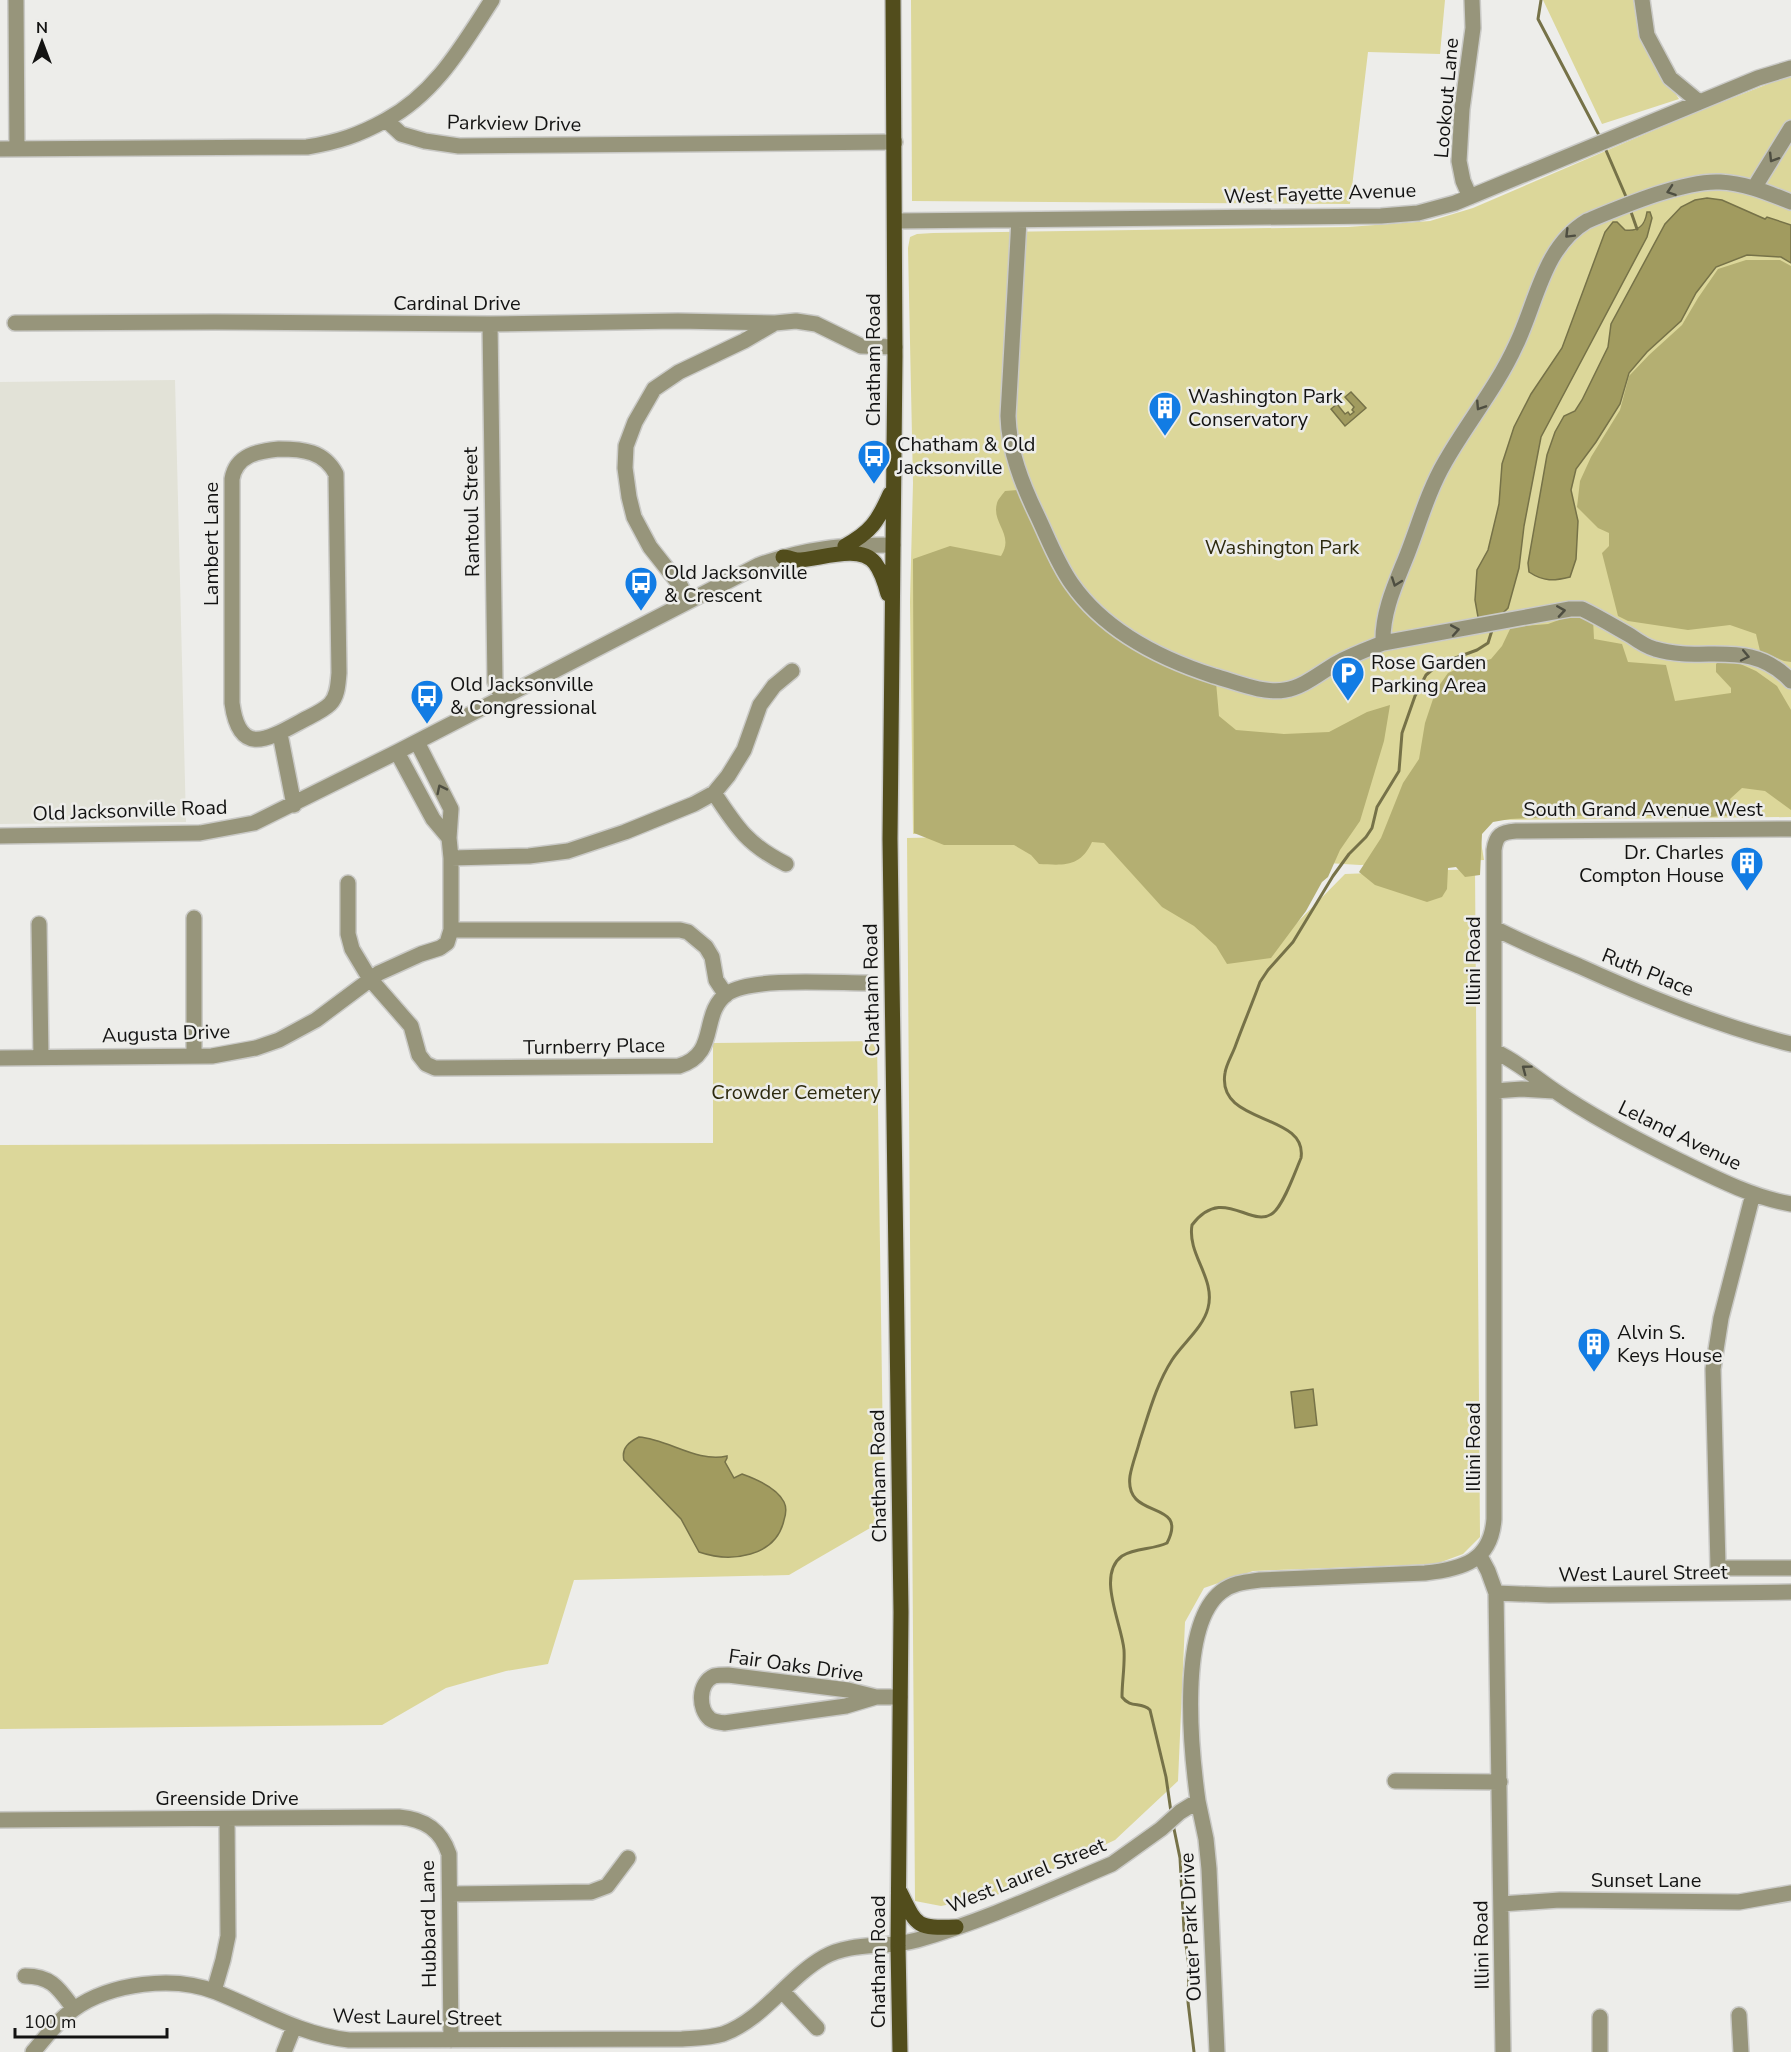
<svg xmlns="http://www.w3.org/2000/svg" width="1791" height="2052" font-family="'Nunito Sans',sans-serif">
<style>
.built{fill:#e2e2d7}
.green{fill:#dcd79a}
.forest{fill:#b4af72}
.water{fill:#a19b5f;stroke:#767248;stroke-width:1.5}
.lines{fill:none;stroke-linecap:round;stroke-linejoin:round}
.stream{stroke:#767248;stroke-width:3}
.minor-casing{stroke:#cacac7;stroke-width:18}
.major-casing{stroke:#cacac7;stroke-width:18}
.minor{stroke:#97957b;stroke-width:15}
.major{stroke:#524d1c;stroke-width:15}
.oneway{stroke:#4e4e41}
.labels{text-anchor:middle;stroke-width:5;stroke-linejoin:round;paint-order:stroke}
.street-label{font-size:20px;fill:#131312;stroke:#ededea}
.poi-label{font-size:20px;fill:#131312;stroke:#ededea;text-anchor:start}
.park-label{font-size:20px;fill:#2d2a0e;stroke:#ededea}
</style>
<rect width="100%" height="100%" fill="#ededea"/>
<path class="built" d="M175,380L186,822L0,824V382Z"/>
<path class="green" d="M911,0H1445L1440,54L1368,52L1350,204L912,201Z
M1543,0H1636L1638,35L1679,99L1602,124Z
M1791,75V817L1495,820L1482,827L1480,836L1484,860L1360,865L1327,863L1129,828L913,834L910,602L913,483L908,248L910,237L917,234L933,233L1348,227L1430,221L1473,208L1694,113Z
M1128,833L1276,944L1345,874L1475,869L1480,1537L1463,1554L1436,1564L1253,1571L1204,1588L1185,1622L1178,1781L1115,1840L1000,1894L941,1906L915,1901L907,838Z
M877,1041L884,1520L789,1575L574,1580L548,1664L506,1671L446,1688L382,1725L0,1729V1145L713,1143V1043Z"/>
<path class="forest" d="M1746,260H1780L1791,266V662L1784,661L1760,651L1756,634L1730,625L1688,630L1628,621L1618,616L1602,553L1609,546V533L1598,528L1577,507L1580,481L1591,457L1620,410L1629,376L1649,355L1682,325L1698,298L1718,269Z
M1019,490L1051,566L1067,589L1108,631L1216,682L1219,716L1236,730L1284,734L1329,732L1367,712L1390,705L1384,741L1360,821L1340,850L1328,877L1322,882L1306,911L1271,958L1227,964L1216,946L1194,926L1162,907L1104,843L1092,842C1080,868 1063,865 1039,864L1031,855L1014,845H944L914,833L913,559L950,546L1001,556C1015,534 991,524 997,503C998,499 1003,494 1005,491Z
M1578,613L1593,619L1594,639L1622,644L1628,662L1666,665L1675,701L1731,693V688L1716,672V664L1720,660L1736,662L1756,671L1777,686L1791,710V810L1765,791L1742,788L1730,799L1735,815L1696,818L1617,814L1510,819L1493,822L1482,834L1480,875L1465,877L1456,867L1448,868L1447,889L1442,897L1427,902L1375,885L1359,872L1381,838L1403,783L1419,759L1425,723L1436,690L1448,673L1467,665L1491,659L1502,646L1511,627L1548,624Z"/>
<path class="water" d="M1707,198L1722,200L1765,219L1767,217L1791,225V263L1781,257L1747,255L1716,267L1696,293L1681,321L1647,352L1629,373L1620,404L1596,442L1576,469L1571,490L1578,521L1576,559L1570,577C1554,581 1544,582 1529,572L1528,563L1547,455L1555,432L1564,416L1575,411L1582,400L1608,347L1611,324L1665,224L1681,207L1695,200Z
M1647,212H1650L1652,218L1647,237L1541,437L1524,526L1519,568L1508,608L1501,615L1483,619L1478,617L1475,600L1477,570L1488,550L1499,504L1502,464L1514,427L1531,394L1562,348L1605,232L1613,222H1617L1625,230C1639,232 1645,225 1647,212Z
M1351,392L1366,408L1345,426L1331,409L1337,404L1345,414L1348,412L1350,415L1354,412L1352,410L1354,407L1345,397Z
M1313,1389L1317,1425L1295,1428L1291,1392Z
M639,1437C668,1439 697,1463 727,1456V1458L725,1462L734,1478L742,1474C756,1479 777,1488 784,1502C787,1508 786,1514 784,1520C776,1557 731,1563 699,1552L681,1519L624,1460C621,1448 629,1442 639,1437Z"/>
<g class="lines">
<path class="stream" d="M1541,0L1538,19L1601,139
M1605,148L1627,199
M1630,209L1637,229
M1171,1812L1166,1777L1150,1710C1141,1701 1131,1709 1122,1697C1122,1681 1125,1666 1124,1650C1122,1624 1096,1575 1122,1556C1136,1547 1153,1550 1167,1543C1190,1498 1124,1522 1130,1476C1132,1464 1137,1452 1140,1440C1149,1413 1156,1385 1172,1360C1183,1343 1203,1328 1208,1308C1216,1278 1187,1255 1192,1225C1223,1184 1251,1230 1273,1213C1284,1204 1295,1172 1301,1158C1308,1112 1216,1126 1225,1073C1226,1065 1232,1055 1235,1047C1243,1025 1252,1004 1260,982L1268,970L1293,942L1333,876L1349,854L1366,837L1372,828L1377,807L1399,771L1402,733L1415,696L1426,675L1439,664L1477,650L1488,643L1493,627
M1173,1824L1180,1858L1184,1930L1189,1967L1188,2002L1194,2052"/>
<g class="minor-casing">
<path id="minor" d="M16,0L17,149
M1642,0L1647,35L1670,78L1699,102
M386,120C436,93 462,46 492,0
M0,149L307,147C338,142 359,135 386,120L401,134L425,141L459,146L895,142
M1754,188L1791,128
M1470,197L1463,181L1459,161L1462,109L1473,28L1472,0
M1019,220L1008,416C1009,451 1022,484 1037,515C1048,538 1057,563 1072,584C1105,631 1161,659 1214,676C1236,682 1263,694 1285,690C1304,687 1321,672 1337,663C1352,655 1368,649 1383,643L1570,609H1582C1599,617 1615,627 1631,636C1638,641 1647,647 1655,649C1705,664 1749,637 1791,681
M895,221L1381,216L1418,213L1455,203L1758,78L1791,68
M15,323L215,322L490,324L678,321L775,323L796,321L816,324L861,346L895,347
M490,324L495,682L502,697
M279,449C303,449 324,451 336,474L339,673C338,683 338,696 330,704C322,712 308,717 298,723C265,741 239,755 232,703V479C236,455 258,451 279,449Z
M688,600L680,585L650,547L634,517L629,497L625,468L626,446L635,422L654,389L679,372L744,341L775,323
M1383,643C1382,614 1394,587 1405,560C1418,528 1427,493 1445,462C1467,423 1497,387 1516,345C1537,302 1543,247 1587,221C1621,207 1684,180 1720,182C1745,183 1768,193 1791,202
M280,734L294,805
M397,752L433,819L449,838
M714,793C737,828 748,845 786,864
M0,836L200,833L254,823L397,752L759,565C807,548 842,545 893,545
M451,858L529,856L568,851L625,832L694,804L714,793L728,776L744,750L760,705L774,686L792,671
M348,883V934L352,949L370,979L411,1026L419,1055L426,1064L435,1068L679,1066C720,1054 699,1013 728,993C753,977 834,983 867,983
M39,924L41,1057
M1494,928C1522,942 1550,954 1579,966C1647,997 1718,1026 1791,1044
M451,930H680L688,932L706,947L712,957L716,980L726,995
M1494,1051C1517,1061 1534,1077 1555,1091C1594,1118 1637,1140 1680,1161C1715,1178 1752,1197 1791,1204
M194,1056V918
M0,1058L212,1056L256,1048L279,1040L316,1020L379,973L421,954L440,948L447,943L451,930V858L449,838L451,809L417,742
M1494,1091L1522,1089L1554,1091
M1753,1194L1721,1318L1713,1369L1718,1566L1726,1568H1791
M1480,1556L1488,1571L1496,1593L1503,2052
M1496,1593L1549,1595L1791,1592
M876,1697L848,1690L728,1675C724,1675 718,1675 714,1676C698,1683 698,1709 710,1719C714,1722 719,1722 724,1723L846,1706L876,1697H900
M1395,1781L1500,1782
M1198,1801L1206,1839L1209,1869L1217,2052
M0,1820L399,1817C425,1819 441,1830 449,1854L451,2040
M450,1894L591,1892L607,1886L628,1858
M1501,1904L1560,1900L1739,1902L1791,1893
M25,1976C52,1976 59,1989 74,2009
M214,1991L223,1960L228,1936L227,1819
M782,1991L817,2028
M1739,2015L1741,2052
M33,2052C46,2037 58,2020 74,2009C111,1983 174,1975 216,1992C261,2010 301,2035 349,2040L682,2039C696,2038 710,2038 723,2034C764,2019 787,1978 824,1957C852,1941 886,1949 917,1940C984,1921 1048,1891 1112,1864L1161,1829L1180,1812L1198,1801C1191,1751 1178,1626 1221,1592C1232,1583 1245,1582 1260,1580L1425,1573C1463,1569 1491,1561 1494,1519V850C1496,835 1501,832 1516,831L1791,829
M284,2052L294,2027
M1600,2052V2017"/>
</g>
<g class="major-casing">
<path id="major" d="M893,0L895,356L890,839L901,1612L898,1946L900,2052
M845,546C871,532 878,521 890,494
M783,557C787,557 792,559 797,560C818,560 859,543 875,563C882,572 885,583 888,594
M900,1892C917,1927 916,1928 956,1927"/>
</g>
<use href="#minor" class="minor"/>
<use href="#major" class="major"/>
</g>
<defs><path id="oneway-chevron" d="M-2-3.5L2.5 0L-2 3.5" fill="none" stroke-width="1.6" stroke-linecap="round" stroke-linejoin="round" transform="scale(1.5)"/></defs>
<g class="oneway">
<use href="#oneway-chevron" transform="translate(1773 158) rotate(122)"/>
<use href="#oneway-chevron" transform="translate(1671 191) rotate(161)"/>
<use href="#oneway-chevron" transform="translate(1569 234) rotate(135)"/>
<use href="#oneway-chevron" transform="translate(1480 406) rotate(123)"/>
<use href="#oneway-chevron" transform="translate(1396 582) rotate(110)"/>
<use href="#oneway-chevron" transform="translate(1561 611) rotate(-9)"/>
<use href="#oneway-chevron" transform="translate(1455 630) rotate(-10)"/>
<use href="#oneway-chevron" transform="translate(1745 656) rotate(12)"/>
<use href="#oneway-chevron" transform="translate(441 789) rotate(-116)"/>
<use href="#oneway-chevron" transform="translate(1526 1069) rotate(-143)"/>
</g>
<defs>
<g id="building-pin" transform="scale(1.725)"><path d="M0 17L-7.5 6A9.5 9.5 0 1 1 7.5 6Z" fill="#127ce4" stroke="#ededea"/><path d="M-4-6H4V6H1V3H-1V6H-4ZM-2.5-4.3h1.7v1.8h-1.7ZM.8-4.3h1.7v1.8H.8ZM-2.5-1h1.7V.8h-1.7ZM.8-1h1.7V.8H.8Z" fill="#fff"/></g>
<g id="bus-pin" transform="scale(1.725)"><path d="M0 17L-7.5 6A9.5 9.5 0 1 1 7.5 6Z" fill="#127ce4" stroke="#ededea"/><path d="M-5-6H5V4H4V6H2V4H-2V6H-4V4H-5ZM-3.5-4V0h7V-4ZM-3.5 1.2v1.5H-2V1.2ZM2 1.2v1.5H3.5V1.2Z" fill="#fff"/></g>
<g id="parking-pin" transform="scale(1.725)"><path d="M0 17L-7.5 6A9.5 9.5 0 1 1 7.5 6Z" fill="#127ce4" stroke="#ededea"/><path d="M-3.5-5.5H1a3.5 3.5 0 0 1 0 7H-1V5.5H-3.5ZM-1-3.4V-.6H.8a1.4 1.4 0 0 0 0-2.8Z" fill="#fff"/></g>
</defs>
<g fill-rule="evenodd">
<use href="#building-pin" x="1165" y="408"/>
<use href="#bus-pin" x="874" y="456"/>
<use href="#bus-pin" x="641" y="583"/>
<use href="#parking-pin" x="1348" y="673"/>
<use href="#bus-pin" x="427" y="696"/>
<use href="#building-pin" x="1747" y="863"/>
<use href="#building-pin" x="1594" y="1344"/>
</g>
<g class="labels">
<g class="street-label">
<text transform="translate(1446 98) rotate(-85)" y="7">Lookout Lane</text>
<text transform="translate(514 123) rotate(1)" y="7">Parkview Drive</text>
<text transform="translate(1320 193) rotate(-2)" y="7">West Fayette Avenue</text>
<text x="457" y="310">Cardinal Drive</text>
<text transform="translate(873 360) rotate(-90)" y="7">Chatham Road</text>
<text transform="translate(471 512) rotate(-91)" y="7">Rantoul Street</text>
<text transform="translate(211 544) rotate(-90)" y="7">Lambert Lane</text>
<text x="1643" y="816">South Grand Avenue West</text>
<text transform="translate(130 810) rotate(-2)" y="7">Old Jacksonville Road</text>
<text transform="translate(1473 961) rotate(-90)" y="7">Illini Road</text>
<text transform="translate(1648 972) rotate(22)" y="7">Ruth Place</text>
<text transform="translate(871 990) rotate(-91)" y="7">Chatham Road</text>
<text transform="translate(166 1033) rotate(-2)" y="7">Augusta Drive</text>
<text transform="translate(594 1046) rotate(-1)" y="7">Turnberry Place</text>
<text transform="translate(1680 1135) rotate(26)" y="7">Leland Avenue</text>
<text transform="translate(1473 1447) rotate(-90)" y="7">Illini Road</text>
<text transform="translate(878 1476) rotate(-91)" y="7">Chatham Road</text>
<text transform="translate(1643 1573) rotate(-1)" y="7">West Laurel Street</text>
<text transform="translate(796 1665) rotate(8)" y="7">Fair Oaks Drive</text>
<text x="227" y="1805">Greenside Drive</text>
<text transform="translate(1026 1875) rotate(-22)" y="7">West Laurel Street</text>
<text x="1646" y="1887">Sunset Lane</text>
<text transform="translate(428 1924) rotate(-91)" y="7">Hubbard Lane</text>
<text transform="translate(1190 1927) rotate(-93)" y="7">Outer Park Drive</text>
<text transform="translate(1481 1945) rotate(-91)" y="7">Illini Road</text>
<text transform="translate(878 1962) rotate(-90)" y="7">Chatham Road</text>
<text transform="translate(417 2017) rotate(1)" y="7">West Laurel Street</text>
</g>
<g class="poi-label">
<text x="1188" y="403">Washington Park<tspan x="1188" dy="23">Conservatory</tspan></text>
<text x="897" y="451">Chatham &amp; Old<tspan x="897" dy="23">Jacksonville</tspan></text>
<text x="664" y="579">Old Jacksonville<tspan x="664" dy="23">&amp; Crescent</tspan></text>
<text x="1371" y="669">Rose Garden<tspan x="1371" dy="23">Parking Area</tspan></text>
<text x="450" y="691">Old Jacksonville<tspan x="450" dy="23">&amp; Congressional</tspan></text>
<text x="1724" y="859" text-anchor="end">Dr. Charles<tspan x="1724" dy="23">Compton House</tspan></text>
<text x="1617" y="1339">Alvin S.<tspan x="1617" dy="23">Keys House</tspan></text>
</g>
<g class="park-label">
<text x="1282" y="554">Washington Park</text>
<text x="796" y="1099">Crowder Cemetery</text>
</g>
</g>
<g transform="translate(42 42)" stroke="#ededea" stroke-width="4.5" paint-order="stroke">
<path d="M0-4.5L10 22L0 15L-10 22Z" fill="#131312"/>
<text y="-9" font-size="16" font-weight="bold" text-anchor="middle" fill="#131312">N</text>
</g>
<path d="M15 2028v9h152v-9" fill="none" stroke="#131312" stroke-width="3"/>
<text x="24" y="2028" font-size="18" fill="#131312" stroke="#ededea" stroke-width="4.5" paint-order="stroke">100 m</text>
</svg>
